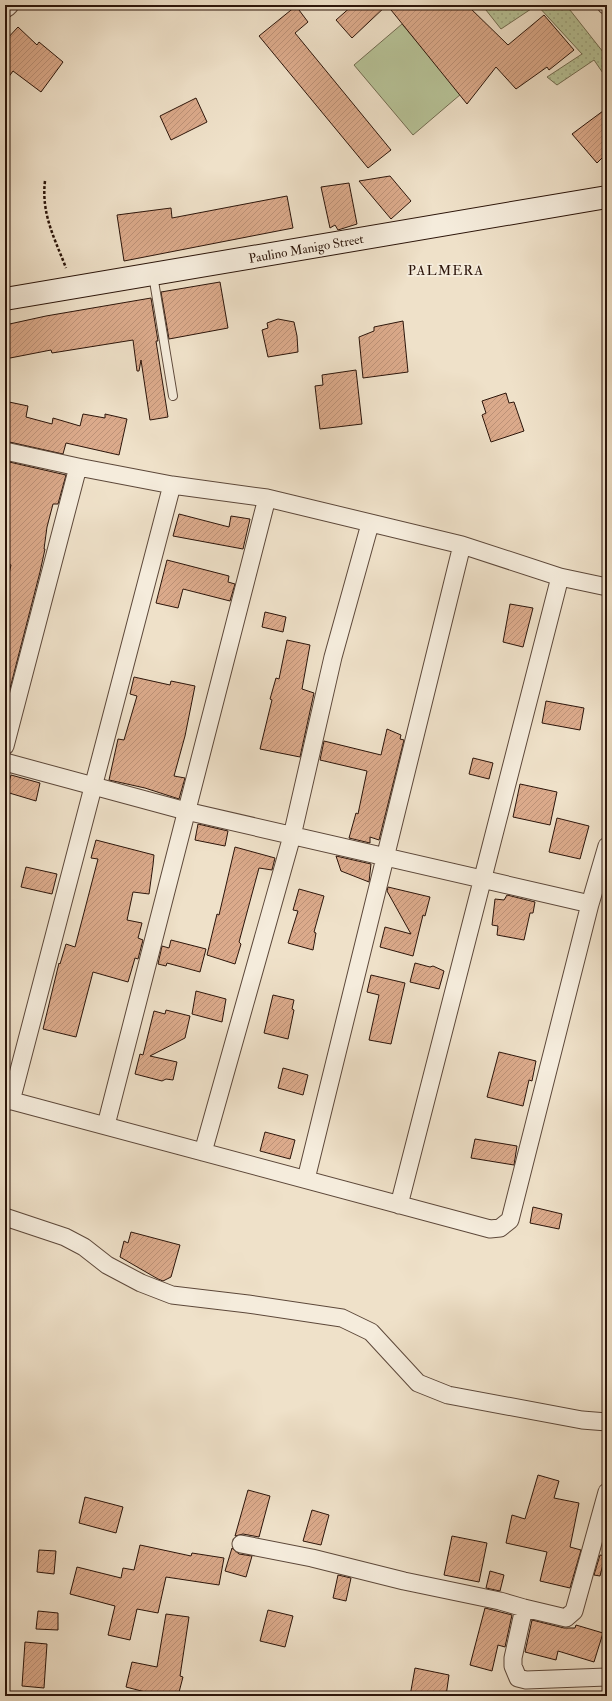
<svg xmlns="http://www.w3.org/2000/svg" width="612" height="1701" font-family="'IM FELL Double Pica',serif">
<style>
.grass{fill:url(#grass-dots);stroke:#726c51}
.park{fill:#b7c398;stroke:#726c51}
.building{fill:url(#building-hatch);stroke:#2c150a}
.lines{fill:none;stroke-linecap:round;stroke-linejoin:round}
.lane-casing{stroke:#5d483a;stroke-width:10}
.street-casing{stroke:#5d483a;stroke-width:19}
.secondary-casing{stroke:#2c150a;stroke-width:24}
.path{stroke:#2c150a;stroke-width:2.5;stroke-dasharray:3 2;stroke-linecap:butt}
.lane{stroke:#f5ecdc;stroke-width:8}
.street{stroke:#f5ecdc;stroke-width:17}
.secondary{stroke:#f5ecdc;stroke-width:22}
.labels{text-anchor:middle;stroke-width:3.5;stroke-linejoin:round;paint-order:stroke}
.street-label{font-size:13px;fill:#2c150a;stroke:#f5ecdc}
.neighbourhood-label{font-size:14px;letter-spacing:1px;fill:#2c150a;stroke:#f5ecdc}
</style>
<defs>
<pattern id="grass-dots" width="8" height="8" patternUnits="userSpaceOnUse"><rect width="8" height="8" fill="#b7c398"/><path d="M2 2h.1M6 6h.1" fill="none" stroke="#9ea782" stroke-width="1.8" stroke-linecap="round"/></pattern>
<pattern id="building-hatch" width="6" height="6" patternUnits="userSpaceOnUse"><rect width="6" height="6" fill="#dbaa8b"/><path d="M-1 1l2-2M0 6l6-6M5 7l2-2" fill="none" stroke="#bc9177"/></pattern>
</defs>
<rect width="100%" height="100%" fill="#efe1c9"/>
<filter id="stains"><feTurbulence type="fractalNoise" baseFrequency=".005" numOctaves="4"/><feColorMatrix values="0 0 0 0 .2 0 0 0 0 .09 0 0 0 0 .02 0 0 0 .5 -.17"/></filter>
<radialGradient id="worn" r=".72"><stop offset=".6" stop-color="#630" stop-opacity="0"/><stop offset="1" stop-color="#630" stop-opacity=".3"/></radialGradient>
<path class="grass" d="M482,5H537L501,29Z
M537,5H566L607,57V79L594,60L557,85L547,77L582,54Z"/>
<path class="park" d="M402,24L461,94L413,135L354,65Z"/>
<path class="building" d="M353,5H387L352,38L336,20Z
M387,5H467L508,45L544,15L574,50L549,70L547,67L516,89L496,67L467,104Z
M296,6L308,22L295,33L391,150L368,168L259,36Z
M18,27L37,45L39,42L63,62L41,92L13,71L5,82V41Z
M196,98L207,122L171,140L160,116Z
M607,108V153L597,163L572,134Z
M390,176L411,201L391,219L359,181Z
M349,183L357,224L338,230L335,225L330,228L321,187Z
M287,196L293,228L124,261L117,215L171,208L172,218Z
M220,282L228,328L169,339L161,292Z
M151,298L158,341H156L168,417L150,420L141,360L139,371H137L133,340L52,353L51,350L5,359V325L46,316Z
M278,319L294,322L297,336L298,352L268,357L262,330L268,328L267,323Z
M403,321L408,372L363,378L359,337L374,331V327Z
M356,370L362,424L320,429L315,386L323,385L322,375Z
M506,393L509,403L514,402L524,431L491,442L482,415L486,413L482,401Z
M9,402L28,406L26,417L52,424L53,418L80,426L83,414L105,418V414L127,419L119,455L66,443L63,454L5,441V419Z
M5,461L66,475L58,504H53L47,527L44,549H45L40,572L6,704L5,591L11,565L5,563Z
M179,514L229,527L231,516L250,519L243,549L173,536Z
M167,560L229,576L228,582L235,584L230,601L183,589L178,608L156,603Z
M510,604L533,608L523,647L503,642Z
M265,612L286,617L283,632L262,627Z
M287,640L310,645L302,689L314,693L300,757L260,749L272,700L270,699L276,678L279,679Z
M134,677L170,685L171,681L195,686L185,736L174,776L185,778L179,799L145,788L109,780L118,739L124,740L137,696L130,694Z
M546,701L584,708L580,730L542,723Z
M387,729L401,735L400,739L404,740L379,840L370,837V843L349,838L356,813L358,814L367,771L320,760L324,741L381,755Z
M473,758L493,763L489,779L469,774Z
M11,775L40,783L36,801L6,792Z
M520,784L557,792L550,825L513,817Z
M557,818L589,826L580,859L549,852Z
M198,824L228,831L225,846L195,840Z
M96,840L154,855L153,865L149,894L133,892L127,920L142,923L138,938L143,940L138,959L135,958L128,982L93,972L76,1037L43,1029L59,963L60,964L66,944L75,947L98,859L91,858Z
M235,847L275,858L272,870L259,868L239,942L241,944L235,964L207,955L217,914L219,915Z
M336,856L371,864L369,882L341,871Z
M26,867L57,874L52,894L21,887Z
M388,887L430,897L425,916L423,915L413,956L380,947L385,927L411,934L387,891Z
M299,889L324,896L314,932L316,933L313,950L288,943L298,911L293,910Z
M507,895L535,902L533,913H530L524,940L497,935L498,926L492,925L495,899L504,900Z
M171,940L206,949L200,972L167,963L166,966L158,964L162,946L169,948Z
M415,963L430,967L433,966L444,971L439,989L410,982Z
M371,975L405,983L391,1044L369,1040L379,995L367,992Z
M196,991L226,999L222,1022L192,1014Z
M273,995L294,1000L292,1009L294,1010L288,1039L264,1033Z
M166,1010L190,1016L185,1038L150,1056L177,1062L173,1080L166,1079L162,1081L135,1074L140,1054L143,1055L154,1011L165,1014Z
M499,1052L536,1061L532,1081L529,1080L523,1106L487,1097Z
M283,1068L308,1075L303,1095L278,1088Z
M265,1132L295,1140L290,1159L260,1151Z
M475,1139L517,1146L514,1165L471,1158Z
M533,1207L562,1214L559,1229L530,1223Z
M131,1232L180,1245L171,1277L163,1281L158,1279L120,1257L124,1241L128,1243Z
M538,1475L559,1481L554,1498L579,1503L570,1547L581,1550L570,1588L540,1581L547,1552L506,1543L512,1515L525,1519Z
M248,1490L270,1496L259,1537L243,1534L235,1536Z
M85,1497L123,1507L116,1533L79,1523Z
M312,1510L329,1515L321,1545L303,1541Z
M452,1536L487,1543L479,1582L444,1575Z
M140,1545L191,1556L192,1553L224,1558L219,1585L166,1577L158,1613L137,1609L130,1640L108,1635L115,1606L70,1594L77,1567L121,1578L123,1568L134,1570Z
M232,1548L239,1554L252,1556L246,1577L225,1571Z
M39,1550L56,1551L54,1574L37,1572Z
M600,1555L605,1556L600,1576L594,1575Z
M490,1571L504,1575L500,1591L486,1588Z
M338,1575L351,1578L346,1601L333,1598Z
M485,1608L512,1615L505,1647L498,1645L492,1671L470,1665Z
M268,1610L293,1616L285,1647L260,1641Z
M38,1611L58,1613V1630L36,1629Z
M166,1614L189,1617L180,1676L183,1677L178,1696H153V1694L126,1687L132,1662L157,1667Z
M532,1620L564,1628H575L576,1625L603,1633L594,1662L558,1651L556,1660L525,1652Z
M25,1642L47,1644L44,1688L22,1686Z
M415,1668L449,1675L446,1696H410Z"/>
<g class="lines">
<g class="lane-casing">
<path id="lane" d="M153,275L173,396"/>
</g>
<g class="street-casing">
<path id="street" d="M606,5L607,6
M7,8L10,5
M5,451L78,467L172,485L267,498L462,545L560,577L607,587
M5,746L78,467
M5,762L186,811L590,904
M5,1099L490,1229L500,1228L510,1220L590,904L607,846
M11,1101L172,485
M106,1125L267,498
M203,1152L292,836L333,657L370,524
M306,1179L462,545
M399,1205L560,577
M5,1217L65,1237L84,1247L107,1265L141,1283L172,1295L248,1304L342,1318L371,1332L418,1383L448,1395L582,1420L607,1422
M241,1544L312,1558L404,1581L500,1601L524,1608L566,1618L574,1611L607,1492
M524,1608L513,1658V1666L518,1678L526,1680L607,1677"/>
</g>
<g class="secondary-casing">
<path id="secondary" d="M5,299L607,197"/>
</g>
<path class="path" d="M45,181C41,214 55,239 66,268"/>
<use href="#lane" class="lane"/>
<use href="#street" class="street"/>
<use href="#secondary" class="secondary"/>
</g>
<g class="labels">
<g class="street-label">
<text transform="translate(306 248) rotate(-10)" y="5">Paulino Manigo Street</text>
</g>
<g class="neighbourhood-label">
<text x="446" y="275">PALMERA</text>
</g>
</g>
<rect width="612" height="1701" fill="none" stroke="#efe1c9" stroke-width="20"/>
<rect x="6" y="6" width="600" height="1689" fill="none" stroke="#2c150a" stroke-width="2"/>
<rect x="10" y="10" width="592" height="1681" fill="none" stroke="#2c150a"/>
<rect width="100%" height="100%" filter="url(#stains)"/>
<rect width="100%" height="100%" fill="url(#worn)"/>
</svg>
